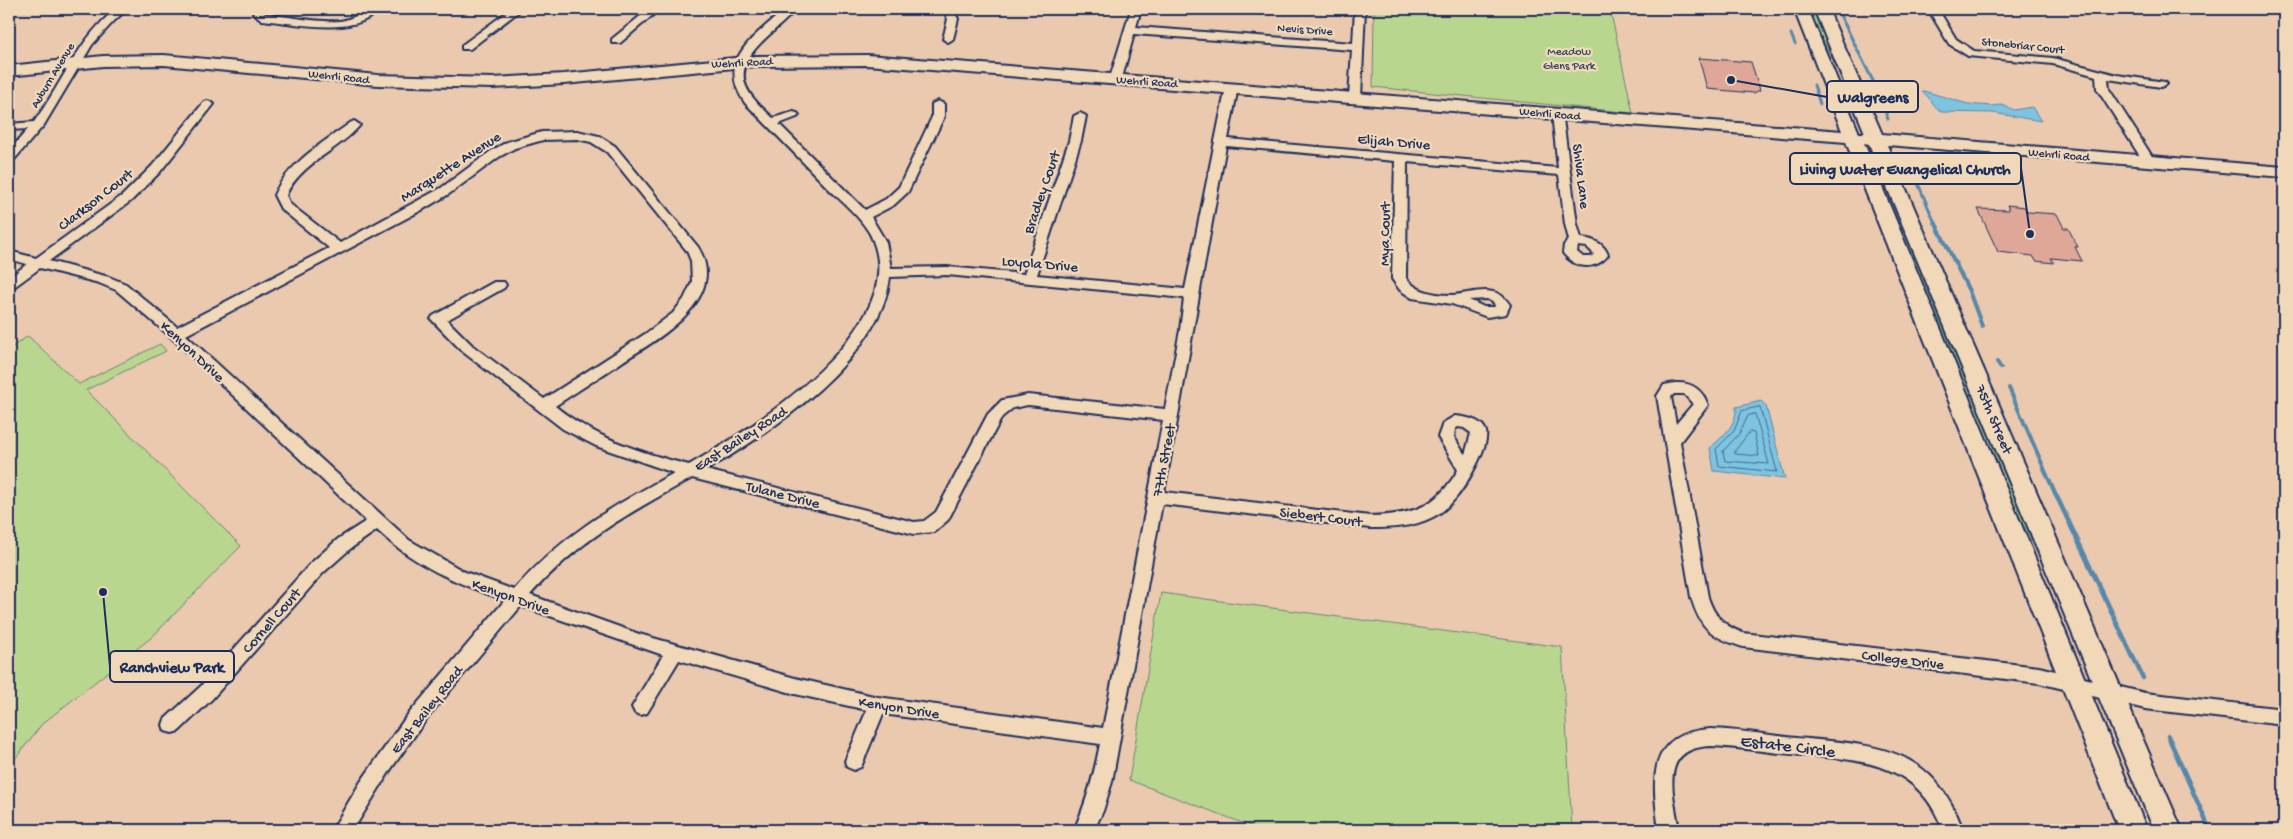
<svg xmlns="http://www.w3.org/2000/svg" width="2293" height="839" font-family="'Gochi Hand',sans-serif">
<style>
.green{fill:#b9d68e;stroke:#6a8276}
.water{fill:#7ec3df;stroke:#5688ab}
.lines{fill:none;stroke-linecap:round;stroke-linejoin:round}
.shore{stroke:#436a92;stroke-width:1}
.stream-far2{stroke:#5688ab;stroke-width:3}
.stream-far1{stroke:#5688ab;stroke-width:4}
.stream{stroke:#5688ab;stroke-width:4.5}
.building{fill:#dea797;stroke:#1b2f5e}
.street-casing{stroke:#1b2f5e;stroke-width:4}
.secondary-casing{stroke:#1b2f5e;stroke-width:4}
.street{fill:#f1d8b9;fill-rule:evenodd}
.secondary{fill:#f1d8b9;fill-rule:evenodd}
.labels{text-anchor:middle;stroke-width:4.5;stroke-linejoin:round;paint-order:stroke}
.far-street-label{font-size:12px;fill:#1b2f5e;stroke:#f1d8b9}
.far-park-label{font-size:12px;fill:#334865;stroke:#f1d8b9}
.street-label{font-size:15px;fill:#1b2f5e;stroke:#f1d8b9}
.near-street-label{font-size:18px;fill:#1b2f5e;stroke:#f1d8b9}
.leader{fill:none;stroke:#1b2f5e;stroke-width:2}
.callout-dot{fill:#1b2f5e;stroke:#f1d8b9;stroke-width:2}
.callout{fill:#f1d8b9;stroke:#1b2f5e;stroke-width:2}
.callout-label{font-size:16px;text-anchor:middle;font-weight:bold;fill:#1b2f5e}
</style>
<rect width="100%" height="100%" fill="#ebc9af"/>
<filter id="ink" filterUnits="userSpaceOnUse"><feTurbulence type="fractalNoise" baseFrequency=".02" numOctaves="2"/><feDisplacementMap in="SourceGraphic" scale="10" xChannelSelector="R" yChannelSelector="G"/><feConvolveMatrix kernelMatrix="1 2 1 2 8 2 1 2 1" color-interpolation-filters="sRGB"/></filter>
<g filter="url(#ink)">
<path class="green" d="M1374,9H1610L1633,113L1373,87Z
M1807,9H1815L1864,124L1860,122L1838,70Z
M1867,152H1869L1898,221L1932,288L2080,645L2077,644L2049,578L1997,470Z
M28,336L79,384L160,344L166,351L86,390L241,546L152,637L42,724L9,767V349Z
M1161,593L1562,647L1572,830H1261L1129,780Z"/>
<path class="water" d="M1924,91L1968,104L1992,106L2002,105L2014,110L2032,107L2041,121L1993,113L1942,112C1933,107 1932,98 1922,92Z
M1761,401L1766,406L1785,479L1714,471L1710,448C1723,436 1737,425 1736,407Z"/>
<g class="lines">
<path class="shore" d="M1760,407L1777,472L1719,466L1716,449L1734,431L1742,411Z
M1755,414L1769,464L1725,461L1723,451L1739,434L1748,416Z
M1750,432L1754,433L1759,456L1735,454V451Z"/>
<path class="stream-far2" d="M1837,9L1875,85L1888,119
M1791,34L1795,44
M1814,85L1820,104
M1893,162L1912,167
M1910,165L1935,223"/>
<path class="stream-far1" d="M1935,222L1969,291L1982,326
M1997,362L2001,368
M2009,388L2057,498"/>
<path class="stream" d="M2057,497L2143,678
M2168,736L2210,830"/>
</g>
<path class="building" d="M1699,58L1751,62L1760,90L1754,93L1707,89Z
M2007,205L2025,207L2027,212L2057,214L2064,228H2068L2078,247H2075L2082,261L2051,258L2054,263L2036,261L2033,256L1998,252L1978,209L2009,210Z"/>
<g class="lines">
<g class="street-casing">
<path id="street" d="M116,9H127L113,22L92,45L44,125L13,161L9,162V151L28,129L9,130V124L34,122C62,84 78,39 116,9Z
M256,9H266L264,13L265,14C285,16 321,23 340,21C356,19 364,8 380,9C355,38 296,23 262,20L253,13Z
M511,9H522L470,49H462V45Z
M649,9H660L620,43H612V39Z
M785,9H796C776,34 721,61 754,99C759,106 767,112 773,118L793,112L797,113L799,115L797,117L779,124L865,210L886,199L899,187L932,117V104L938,101L944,104V117L908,192L894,205L871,217L886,242L891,268L947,267L1024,274L1069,141L1074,116L1080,113L1086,116L1081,141L1037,275L1185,289L1226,87L1232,84L1238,87L1228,139L1558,168L1552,114L1558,111L1562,112L1577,224L1581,238C1593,239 1604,243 1608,255C1596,271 1575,269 1563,253L1564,245L1569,240L1565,224L1559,175L1407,162L1406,278C1416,292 1436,295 1452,295C1473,294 1496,282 1510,305L1506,314L1487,317L1452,304L1412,298L1400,290L1392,279L1395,161L1226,146C1204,261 1186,377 1164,492L1370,516C1412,515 1436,508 1458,470L1438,437L1443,423L1455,416C1465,417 1480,419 1485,429C1493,442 1464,489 1454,500C1448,507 1441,513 1433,517C1414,527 1392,528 1370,528L1162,504L1112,782L1103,811L1094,830H1074C1087,802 1094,774 1100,744L883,714L861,767L854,770L847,767L845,761L867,710L795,694L679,660L647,713L641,715L635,713L632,707L663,655L521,606L427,718L391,769L353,830H332L360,783L406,717L505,600C456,583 415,566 377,530L350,549L323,573L212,699L179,731L172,733L165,731L163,725L165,719L200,687L311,563L338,539L366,521L171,337L116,290L99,283L40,268L14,287L9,288V278L27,264L9,259V251L36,258L123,195L152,166L204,102L208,101L214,104L160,172L131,201L49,261L109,277L126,284L177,327L329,248L281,209L274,195C288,163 323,143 350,123L354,121L360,125C340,150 301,162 286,195L290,204L340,243L441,188L491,151L507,142L542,132L577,131L599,136L615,146L698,247C730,299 658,339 622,362C600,377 577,391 555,406C593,437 641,453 689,465C753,428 917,326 870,234C860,216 842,202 827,187C800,159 773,131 745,103C715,59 755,37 785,9ZM577,139L591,142L607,152L687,251L691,261L692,282L684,299L673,313L645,334L544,399L473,346L447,320L504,288L506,285L504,282H494L433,316L431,319L463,352L563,429L596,446L674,473C611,507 562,535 514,590L465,572L409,540L186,335L422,210L449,194L499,157L515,148L543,140ZM1578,246L1587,247L1594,254L1591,257H1583L1577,252ZM947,275L1184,298L1180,330L1165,409L1028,395L1002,400L988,414L936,512L924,521L914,522L706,470C772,432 881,358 890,277ZM1487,299L1494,303L1495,307H1484L1469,300ZM1028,405L1163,420L1103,728L878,697L795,678L639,634L530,595C579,540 629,513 692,478L914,534L934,532L948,520L1002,417L1013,408ZM1458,427L1464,428L1471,433L1465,455L1454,437L1455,429Z
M831,9H892L887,12H836Z
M943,9H953L958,19L953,39L948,42L943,39L948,19Z
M1131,9H1141L1136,27L1353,43L1355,9H1365L1361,97L1355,100L1349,97L1352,50L1134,34L1122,78L1116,81L1112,80L1110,78Z
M1928,9H1938L1956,39L1974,51L2053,58L2117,75L2165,82L2167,84L2161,87L2108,79L2109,89L2155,161L2153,164H2145L2097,89L2096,76L2053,64L1968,56L1949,44Z
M1675,383C1692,382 1702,389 1708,405L1680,442L1708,597C1714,616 1724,626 1743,633L2039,667L2145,693L2284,709V725L2145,709L2039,683L1743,647C1712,637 1700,629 1691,597L1657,396L1664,385ZM1674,394H1684L1693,404L1676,424L1671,397Z
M1711,729C1740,730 1767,735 1796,738C1875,745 1932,745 1963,830H1943C1917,758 1856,760 1791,754C1765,752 1738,747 1711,746C1658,748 1673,793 1679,830H1659C1652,781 1646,732 1711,729Z"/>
</g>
<g class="secondary-casing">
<path id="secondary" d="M1794,9H1808L1859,133H1865L1814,9H1828L1882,134L2284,167V177L1887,145L2182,830H2154L1869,144L1864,143L2147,830H2119L1846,142L867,65L756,66L564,84L492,88L378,85L164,65L103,66L9,76V66L103,56L164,55L378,75L492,78L564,74L756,56L867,55L1842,131Z"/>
</g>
<use href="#street" class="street"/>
<use href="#secondary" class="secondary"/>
</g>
</g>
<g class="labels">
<g class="far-street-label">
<text transform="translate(1305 29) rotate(4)" y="4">Nevis Drive</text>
<text transform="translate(2023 45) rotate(6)" y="4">Stonebriar Court</text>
<text transform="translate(742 62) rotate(-3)" y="4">Wehrli Road</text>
<text transform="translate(52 75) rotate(-59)" y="4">Auburn Avenue</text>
<text transform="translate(339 76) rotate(6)" y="4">Wehrli Road</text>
<text transform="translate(1147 81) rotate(4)" y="4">Wehrli Road</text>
<text transform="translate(1550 113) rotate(5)" y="4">Wehrli Road</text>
<text transform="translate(2059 154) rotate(5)" y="4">Wehrli Road</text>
</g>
<g class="far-park-label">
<text x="1569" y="55">Meadow<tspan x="1569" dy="14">Glens Park</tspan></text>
</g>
<g class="street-label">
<text transform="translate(1394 141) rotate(5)" y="5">Elijah Drive</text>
<text transform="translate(450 166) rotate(-33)" y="5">Marquette Avenue</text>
<text transform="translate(1582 176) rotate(83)" y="5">Shiva Lane</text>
<text transform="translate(1041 192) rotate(-71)" y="5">Bradley Court</text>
<text transform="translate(95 199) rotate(-38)" y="5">Clarkson Court</text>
<text transform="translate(1384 234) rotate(-89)" y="5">Mya Court</text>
<text transform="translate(1040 263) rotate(5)" y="5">Loyola Drive</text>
<text transform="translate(193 351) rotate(43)" y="5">Kenyon Drive</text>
<text transform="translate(1995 419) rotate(67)" y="5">75th Street</text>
<text transform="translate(740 438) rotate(-33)" y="5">East Bailey Road</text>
<text transform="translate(1163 460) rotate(-79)" y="5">77th Street</text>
<text transform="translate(783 494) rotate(14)" y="5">Tulane Drive</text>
<text transform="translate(1321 516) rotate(7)" y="5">Siebert Court</text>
<text transform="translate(511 596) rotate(20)" y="5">Kenyon Drive</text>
<text transform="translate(271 620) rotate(-49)" y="5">Cornell Court</text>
<text transform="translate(1903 659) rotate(7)" y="5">College Drive</text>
<text transform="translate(899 707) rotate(9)" y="5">Kenyon Drive</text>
<text transform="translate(426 709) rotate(-52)" y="5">East Bailey Road</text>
</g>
<g class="near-street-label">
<text transform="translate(1788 745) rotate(7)" y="6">Estate Circle</text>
</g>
</g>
<path class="leader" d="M1731 80L1827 97M2030 234L2021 168M103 592L110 667"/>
<g class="callout-dot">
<circle cx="1731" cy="80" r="5"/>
<circle cx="2030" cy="234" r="5"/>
<circle cx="103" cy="592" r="5"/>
</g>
<g class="callout">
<rect x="1827" y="81" width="91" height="31" rx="5"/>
<rect x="1790" y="153" width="231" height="31" rx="5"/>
<rect x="110" y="651" width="124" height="31" rx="5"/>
</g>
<g class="callout-label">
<text x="1873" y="102">Walgreens</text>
<text x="1905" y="174">Living Water Evangelical Church</text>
<text x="172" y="672">Ranchview Park</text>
</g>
<rect width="2293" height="839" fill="none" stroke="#f1d8b9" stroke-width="30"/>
<rect x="15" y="15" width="2263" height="809" fill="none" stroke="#1b2f5e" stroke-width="2" filter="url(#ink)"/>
</svg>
